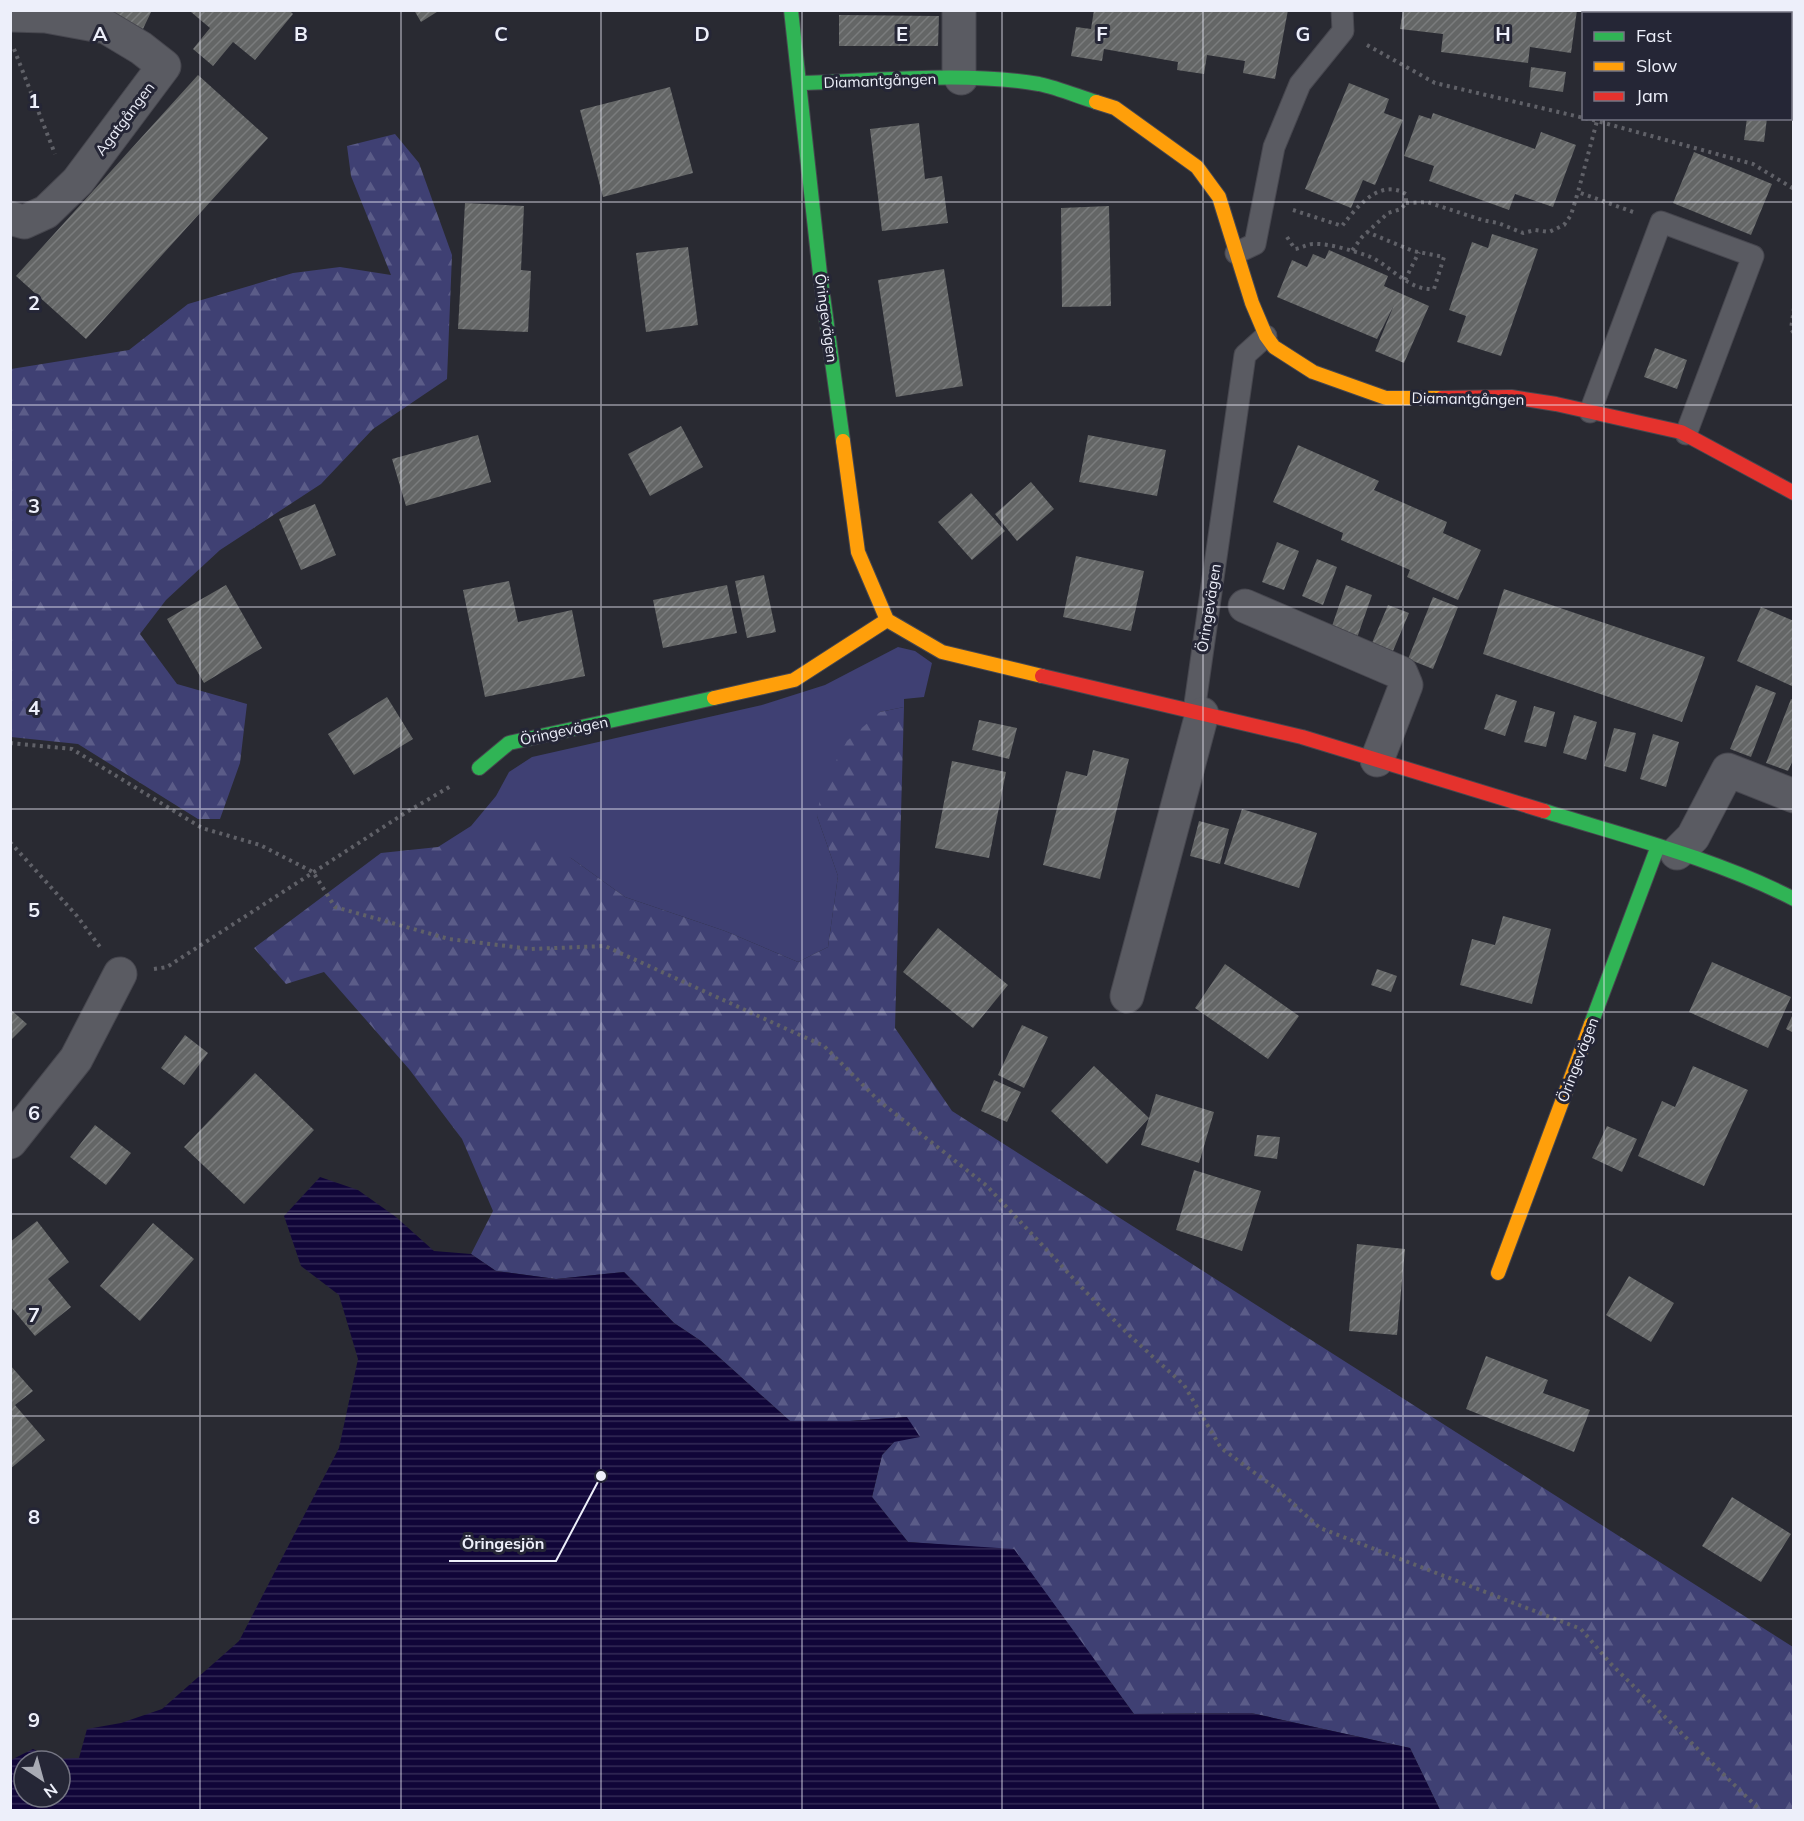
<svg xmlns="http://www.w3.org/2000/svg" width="1804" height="1821" font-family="Mulish,sans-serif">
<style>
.green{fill:#3f4073}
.forest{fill:url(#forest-firs)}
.water{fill:url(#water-rules);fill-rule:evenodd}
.building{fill:url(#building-hatch)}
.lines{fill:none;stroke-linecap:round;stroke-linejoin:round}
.lane-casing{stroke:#47474f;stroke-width:23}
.street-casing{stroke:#47474f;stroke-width:35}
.fast-casing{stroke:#47474f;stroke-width:16}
.slow-casing{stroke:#47474f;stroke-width:16}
.jam-casing{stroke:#47474f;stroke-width:16}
.path{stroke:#606168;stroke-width:4;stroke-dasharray:3 4.5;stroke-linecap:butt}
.lane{stroke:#5a5b62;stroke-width:21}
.street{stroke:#5a5b62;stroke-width:33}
.fast{stroke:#30b455;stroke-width:14}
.slow{stroke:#ff9f0a;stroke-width:14}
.jam{stroke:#e5322d;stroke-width:14}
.grid{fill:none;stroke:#edeffa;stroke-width:1.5;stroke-opacity:0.55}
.labels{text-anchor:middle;stroke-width:6;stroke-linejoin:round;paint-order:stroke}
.street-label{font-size:15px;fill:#edeffa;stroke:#252636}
.grid-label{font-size:20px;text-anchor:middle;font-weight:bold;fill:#edeffa;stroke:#252636;stroke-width:6;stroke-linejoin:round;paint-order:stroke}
.leader{fill:none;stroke:#edeffa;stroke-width:2}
.callout-dot{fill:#edeffa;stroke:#252636;stroke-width:2}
.callout-label{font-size:16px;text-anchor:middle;font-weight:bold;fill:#edeffa;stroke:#252636;stroke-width:6;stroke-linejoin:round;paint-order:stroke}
</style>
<defs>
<pattern id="forest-firs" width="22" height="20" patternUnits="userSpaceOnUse" patternTransform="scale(1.5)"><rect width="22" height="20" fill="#3f4073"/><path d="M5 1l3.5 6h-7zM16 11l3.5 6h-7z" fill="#5b5c88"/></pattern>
<pattern id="water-rules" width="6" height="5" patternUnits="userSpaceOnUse" patternTransform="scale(1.5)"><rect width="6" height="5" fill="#100538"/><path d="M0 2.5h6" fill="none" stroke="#332a56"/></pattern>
<pattern id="building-hatch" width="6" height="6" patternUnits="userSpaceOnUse" patternTransform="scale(1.5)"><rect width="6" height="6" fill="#646666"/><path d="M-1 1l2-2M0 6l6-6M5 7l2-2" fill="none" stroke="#7a7c7d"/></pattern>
</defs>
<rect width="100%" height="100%" fill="#292a32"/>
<path class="green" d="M898,647L915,651L932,663L924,697L904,699V707L880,712L817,816L838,876L828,947L798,962L725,931L625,897L571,858L438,847L471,826L496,796L509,772L532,757L762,705L825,685Z"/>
<path class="forest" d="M395,134L419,163L452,255L447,379L373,429L321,484L220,550L166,600L140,634L177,684L247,704L240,763L220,819H198L78,744L11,737V369L129,350L188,304L293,273L340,267L391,275L351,176L347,146Z
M904,707L895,1028L952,1111L1793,1647V1810H1440L1410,1748L1251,1713L1134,1714L1014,1550L908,1542L872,1497L882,1455L894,1442L907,1417L850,1421H790L701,1341L674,1323L624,1272L556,1279L496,1271L471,1254L493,1211L462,1139L409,1069L324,972L286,984L254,948L381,853L438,847L486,839H534L571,858L625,897L725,931L798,962L828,947L838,876L817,816L822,786L847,741L880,712Z"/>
<path class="water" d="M320,1177L358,1190L396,1217L434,1251L471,1254L496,1271L556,1279L624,1272L674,1323L701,1341L790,1421H850L907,1417L920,1437L894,1442L882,1455L872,1497L908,1542L1014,1549L1134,1714L1251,1713L1410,1748L1440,1810H11V1760L33,1749L53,1759L79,1758L87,1729L121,1723L162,1709L239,1641L339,1448L358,1359L339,1295L301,1266L284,1216ZM24,1761H60V1797H24Z"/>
<path class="building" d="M110,10H152L143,29L109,13Z
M193,10H289L293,14L255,60L233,42L213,66L193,49L210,28L191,12Z
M414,10H440L421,22Z
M1094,10H1288L1275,79L1243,73L1245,61L1207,55L1204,74L1177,70L1178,62L1104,49L1102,61L1071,56L1076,27L1091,29Z
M1403,10H1577L1571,53L1530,47L1528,63L1441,52L1443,34L1400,29Z
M1613,10H1652L1651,14H1613Z
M839,15L939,16L938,46H839Z
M1531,67L1566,72L1563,92L1529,87Z
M198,75L268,138L86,339L16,276Z
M1349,83L1389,99L1384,113L1403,120L1375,185L1363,180L1351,208L1305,189Z
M670,87L693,173L603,197L580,110Z
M1433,113L1535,149L1541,132L1576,145L1553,207L1515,194L1509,210L1429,181L1434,166L1404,156L1419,115L1431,119Z
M1747,118H1767L1764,142L1744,140Z
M919,123L925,179L942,176L948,223L882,231L870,129Z
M1694,152L1772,184L1751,235L1673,203Z
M465,203L524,206L521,270L531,271L528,332L458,329Z
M1109,206L1111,306L1062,307L1061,208Z
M1492,234L1538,249L1501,356L1457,342L1466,316L1449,310L1472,242L1488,248Z
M688,247L698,325L646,332L636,253Z
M1329,250L1388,276L1384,286L1429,306L1404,363L1375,351L1394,305L1377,339L1277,297L1292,260L1307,267L1313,254L1325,259Z
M944,269L963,386L896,397L878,280Z
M1655,348L1687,360L1677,389L1644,377Z
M681,426L703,467L650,496L628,454Z
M478,435L491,482L406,506L392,459Z
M1088,435L1166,450L1157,496L1079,482Z
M1298,445L1379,481L1374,490L1447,522L1443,533L1481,550L1458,600L1407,577L1410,570L1341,540L1343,533L1273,502Z
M1031,482L1054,509L1017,541L995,514Z
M971,493L1005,531L972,560L938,522Z
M315,504L336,555L301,570L279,519Z
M1277,542L1299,551L1284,590L1262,582Z
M1076,556L1144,571L1131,631L1063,617Z
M1317,559L1337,567L1323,605L1302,596Z
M764,575L776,632L747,638L735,581Z
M509,581L518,622L572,610L585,676L485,697L463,590Z
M226,585L262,648L204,683L167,619Z
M727,585L737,633L663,648L653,600Z
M1346,585L1372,595L1357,638L1331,629Z
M1504,589L1705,657L1682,722L1483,654Z
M1433,597L1458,607L1433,669L1408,659Z
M1388,605L1409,613L1393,651L1372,643Z
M1761,607L1794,621V687L1737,661Z
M1756,685L1776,693L1751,757L1730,749Z
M1496,694L1517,701L1505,736L1484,729Z
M387,697L413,739L354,775L328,734Z
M1791,699L1794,700V758L1788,771L1766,763Z
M1534,706L1555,712L1546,747L1524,742Z
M1574,715L1597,722L1586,760L1563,753Z
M979,720L1017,728L1009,759L972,750Z
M1614,728L1636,733L1626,772L1604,766Z
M1653,734L1679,742L1666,787L1640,779Z
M1093,750L1129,759L1100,879L1043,865L1066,771L1087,776Z
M952,761L1006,772L989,858L935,848Z
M1242,809L1317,833L1299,888L1224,864Z
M1199,821L1229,829L1220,864L1190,856Z
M1503,916L1551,929L1532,1004L1460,985L1472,939L1495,945Z
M938,928L1008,985L973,1028L903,972Z
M1712,962L1791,997L1768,1048L1689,1012Z
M1225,964L1299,1016L1268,1059L1195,1008Z
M1377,969L1397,976L1391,992L1371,985Z
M10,1009L27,1024L10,1041Z
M1794,1012V1033L1786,1029Z
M1022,1025L1048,1037L1024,1088L998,1075Z
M185,1035L208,1053L184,1085L161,1068Z
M1094,1066L1149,1118L1107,1164L1051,1111Z
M1693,1066L1748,1090L1704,1186L1638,1156L1662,1101L1675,1107Z
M255,1073L314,1130L244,1204L184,1147Z
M994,1080L1021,1092L1007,1122L981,1111Z
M1156,1094L1214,1112L1199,1163L1141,1145Z
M95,1125L131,1153L106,1185L70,1157Z
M1607,1126L1637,1139L1622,1172L1592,1158Z
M1257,1135L1280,1137L1277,1159L1254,1156Z
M1194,1170L1261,1191L1242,1251L1176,1230Z
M37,1221L69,1262L48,1279L71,1307L35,1336L10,1306V1242Z
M153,1223L194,1259L140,1321L100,1286Z
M1357,1244L1405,1249L1397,1335L1349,1331Z
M1629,1276L1674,1303L1651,1342L1606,1315Z
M1486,1356L1548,1380L1543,1393L1590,1410L1574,1452L1466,1409Z
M10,1365L33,1391L15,1405L45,1440L10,1469Z
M1732,1497L1791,1534L1761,1582L1702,1546Z"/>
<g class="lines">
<g class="lane-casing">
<path id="lane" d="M1236,253L1255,244L1274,147L1300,84L1343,31L1342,10
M1590,412L1661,222L1753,256L1686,434
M1194,711L1245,355L1266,336"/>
</g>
<g class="street-casing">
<path id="street" d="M959,10V74L961,78
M10,15L46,16L106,27L141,48L164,66L78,181L46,212L24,222L10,218
M1245,606L1401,673L1406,685L1377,760
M1677,853L1693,837L1728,770L1794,796
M1127,996L1202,714
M10,1142L76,1059L120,974"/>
</g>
<g class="fast-casing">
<path id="fast" d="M791,10L820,274L843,441
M799,83C876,81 963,71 1039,84C1058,88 1077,96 1096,102
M479,768L509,743L714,698
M1544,811C1628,837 1716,859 1794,899
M1591,1024L1658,846"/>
</g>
<g class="slow-casing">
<path id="slow" d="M1096,102L1115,108L1197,167L1219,197L1252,303L1266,336L1274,347L1313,372L1386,398H1442
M843,441L858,552L887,620L942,652L1042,676
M714,698L794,680L887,620
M1498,1273L1591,1024"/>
</g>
<g class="jam-casing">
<path id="jam" d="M1442,398L1511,397L1556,404L1681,432L1794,493
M1042,676L1302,737L1544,811"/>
</g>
<path class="path" d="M1367,45L1435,83L1584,118
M14,49L55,154
M1585,118L1597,121
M1406,203L1427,202L1482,220L1498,223L1523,233L1535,230L1549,232L1564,225L1571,215L1578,192
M1293,210L1342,226C1357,207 1379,178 1406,194V203L1401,209L1388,213L1362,237L1351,252
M1633,212L1578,192L1597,121L1753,164L1794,189
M1287,237L1295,249C1302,248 1307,244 1313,244C1328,243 1354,251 1368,256C1391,265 1408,291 1434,289L1444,257L1413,251L1367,232
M1405,280L1419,252
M1794,308L1791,329L1794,333
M10,743L72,749L202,828L260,845L313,872L335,907L449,939L531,949L605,946L824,1046L879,1101L987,1186L1086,1292L1130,1336L1184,1385L1221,1448L1278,1490L1320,1528L1581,1629L1611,1664L1760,1810
M10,842L77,916L100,947
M154,969L167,967L405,813L451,786"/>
<use href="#lane" class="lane"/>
<use href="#street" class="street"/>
<use href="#fast" class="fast"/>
<use href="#slow" class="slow"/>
<use href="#jam" class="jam"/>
</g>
<path class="grid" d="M200,10V1810M401,10V1810M601,10V1810M802,10V1810M1002,10V1810M1203,10V1810M1403,10V1810M1604,10V14M1604,118V1810M10,202H1794M10,405H1794M10,607H1794M10,809H1794M10,1012H1794M10,1214H1794M10,1416H1794M10,1619H1794"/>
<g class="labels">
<g class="street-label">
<text transform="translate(880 81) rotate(-2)" y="5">Diamantgången</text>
<text transform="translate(125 119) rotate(-53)" y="5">Agatgången</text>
<text transform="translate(826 318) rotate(82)" y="5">Öringevägen</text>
<text transform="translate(1468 399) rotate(1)" y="5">Diamantgången</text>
<text transform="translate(1209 608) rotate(-81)" y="5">Öringevägen</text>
<text transform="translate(564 731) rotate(-12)" y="5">Öringevägen</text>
<text transform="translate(1578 1060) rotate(-69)" y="5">Öringevägen</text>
</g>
</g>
<g class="grid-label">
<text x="100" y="41">A</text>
<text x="301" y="41">B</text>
<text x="501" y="41">C</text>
<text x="702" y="41">D</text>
<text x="902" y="41">E</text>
<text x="1102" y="41">F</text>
<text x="1303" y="41">G</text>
<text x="1503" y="41">H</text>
<text x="34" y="108">1</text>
<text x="34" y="310">2</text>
<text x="34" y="513">3</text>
<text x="34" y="715">4</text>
<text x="34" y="917">5</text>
<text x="34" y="1120">6</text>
<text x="34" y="1322">7</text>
<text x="34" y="1524">8</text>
<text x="34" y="1727">9</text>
</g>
<path class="leader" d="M601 1476L556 1561H449"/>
<circle class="callout-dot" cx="601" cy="1476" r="6"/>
<g class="callout-label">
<text x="503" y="1549">Öringesjön</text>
</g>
<rect width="1804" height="1821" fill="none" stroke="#edeffa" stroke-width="24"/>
<rect x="1582" y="12" width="210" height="108" fill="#252636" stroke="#757684" stroke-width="1.5"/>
<rect x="1594" y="32" width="30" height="9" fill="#30b455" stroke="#757684" stroke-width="1.5"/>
<text x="1636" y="42" font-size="18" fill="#edeffa">Fast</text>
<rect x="1594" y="62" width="30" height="9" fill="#ff9f0a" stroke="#757684" stroke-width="1.5"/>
<text x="1636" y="72" font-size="18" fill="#edeffa">Slow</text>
<rect x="1594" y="92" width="30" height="9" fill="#e5322d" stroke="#757684" stroke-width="1.5"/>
<text x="1636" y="102" font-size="18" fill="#edeffa">Jam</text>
<g transform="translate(42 1779) rotate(144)"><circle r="28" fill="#252636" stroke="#757684" stroke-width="1.5"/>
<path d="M0-4.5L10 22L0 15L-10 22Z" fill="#a8aab4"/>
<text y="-9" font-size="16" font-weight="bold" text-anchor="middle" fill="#edeffa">N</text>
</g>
</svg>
